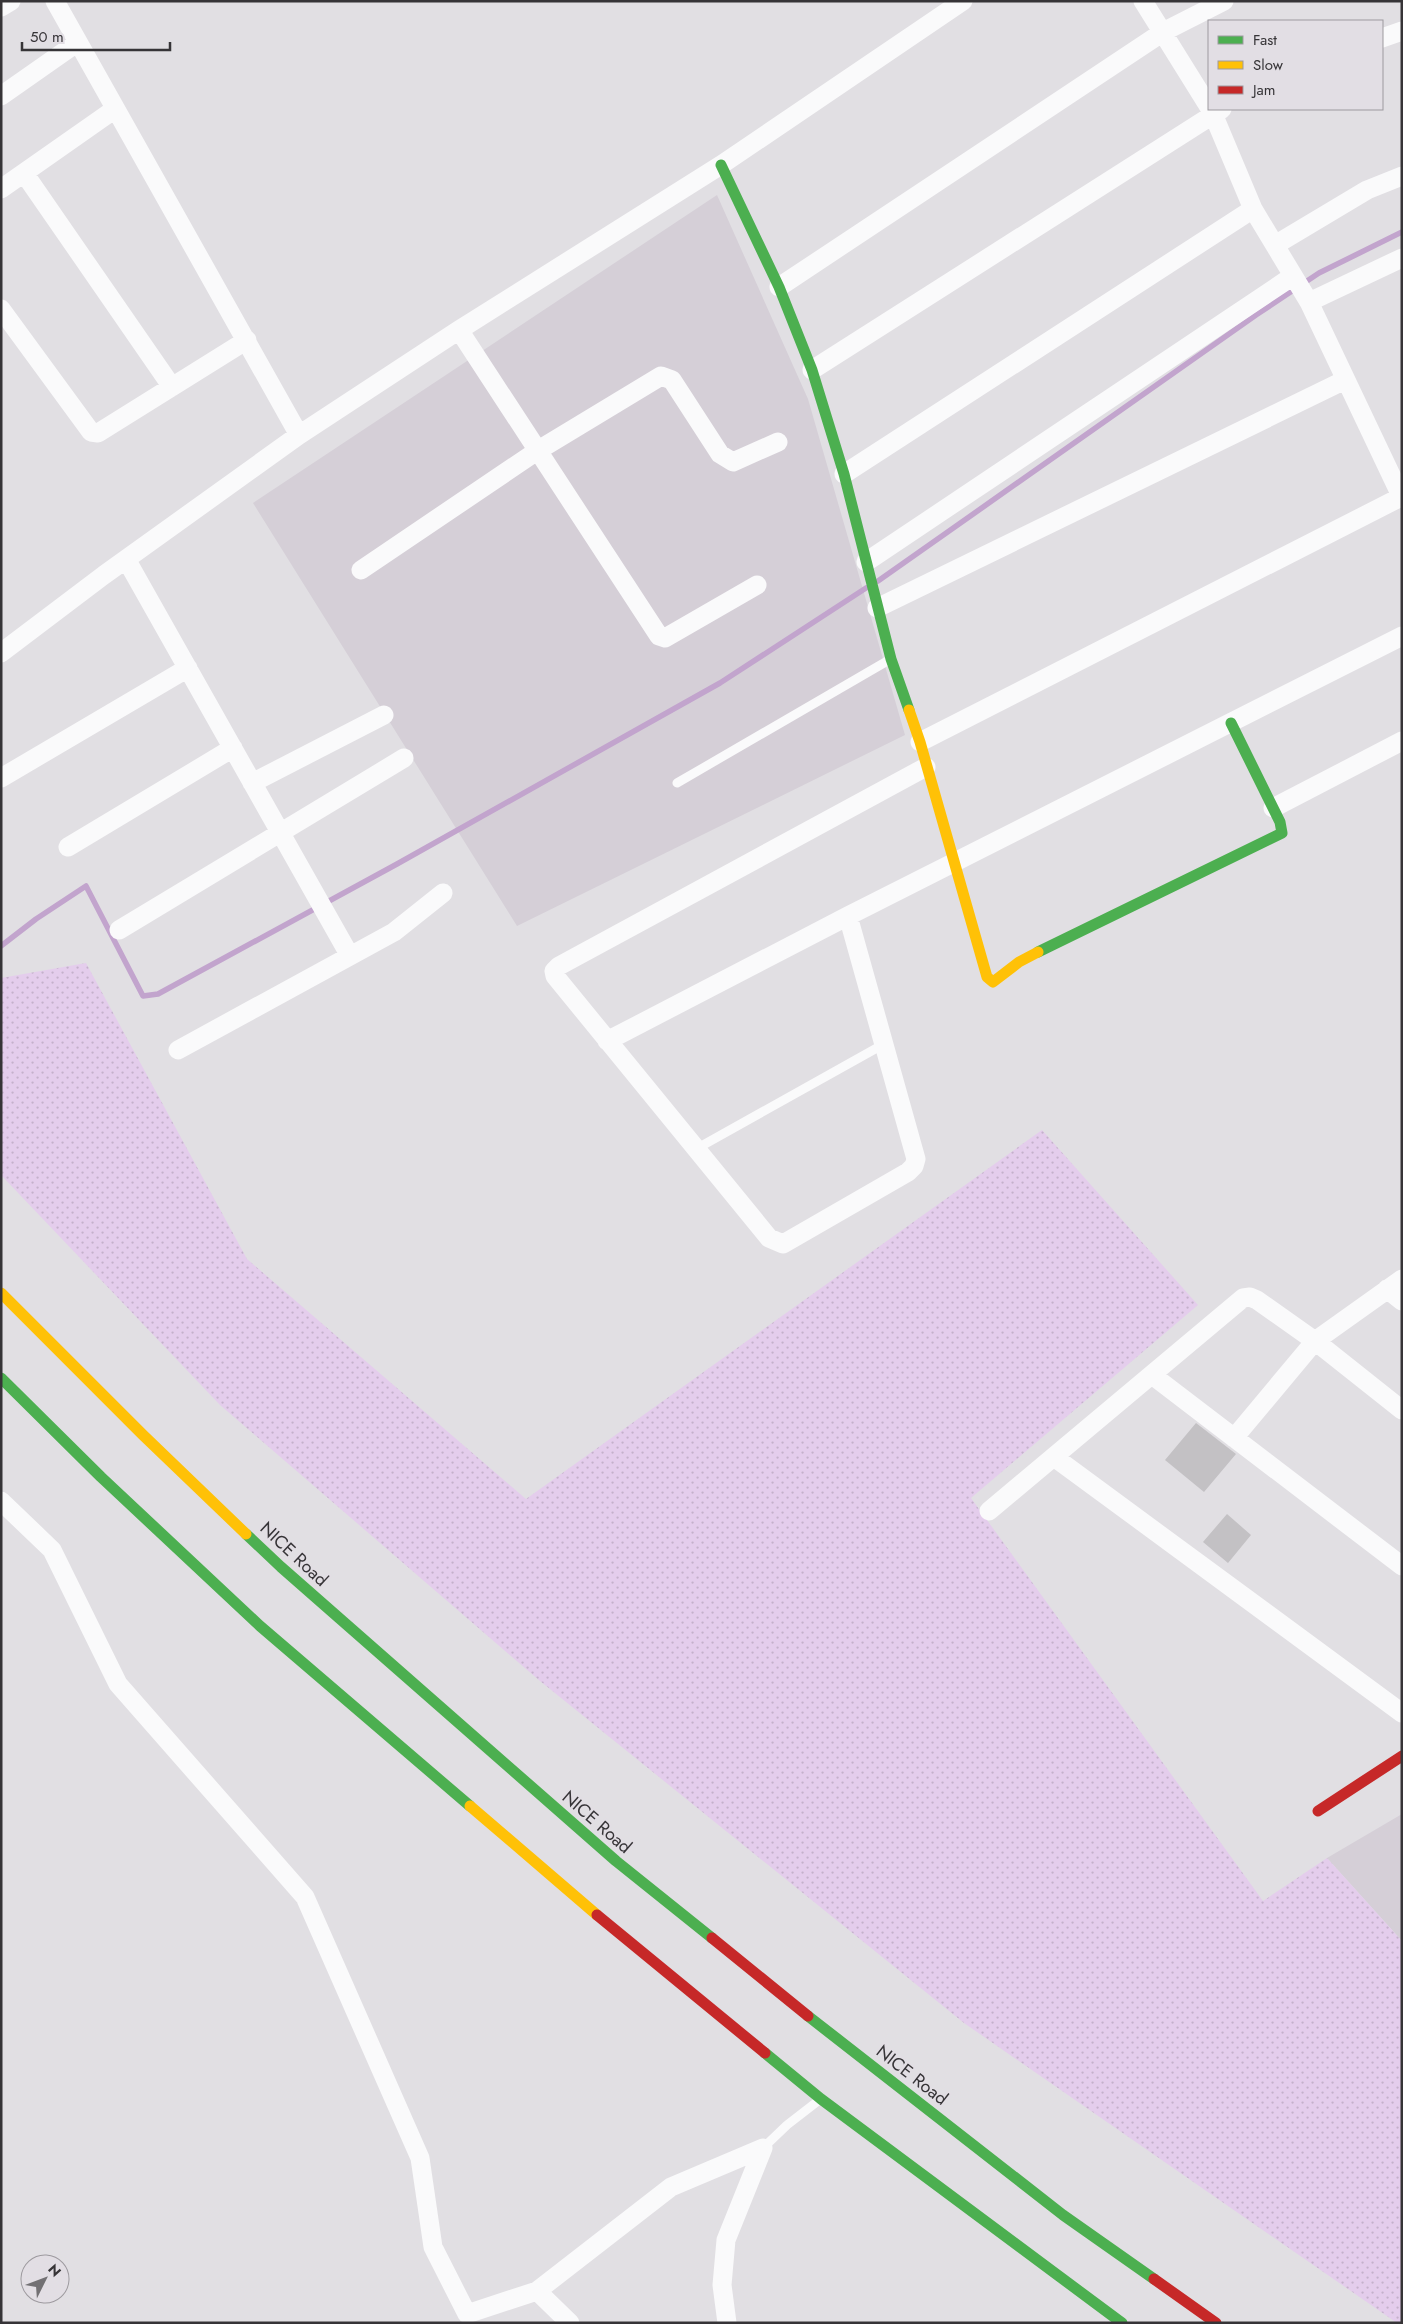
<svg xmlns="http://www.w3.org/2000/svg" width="1403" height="2324" font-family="Jost,sans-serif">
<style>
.built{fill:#d5cfd7}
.grass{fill:url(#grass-dots)}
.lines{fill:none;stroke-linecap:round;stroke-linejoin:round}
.stream{stroke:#c2a4cd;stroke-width:5.5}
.building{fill:#c3c1c4}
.lane{stroke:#fafafb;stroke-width:9}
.street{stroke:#fafafb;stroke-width:19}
.fast{stroke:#4caf50;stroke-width:11}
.slow{stroke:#ffc107;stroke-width:11}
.jam{stroke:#c62828;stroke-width:11}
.labels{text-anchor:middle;stroke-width:4;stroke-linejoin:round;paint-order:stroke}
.street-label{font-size:18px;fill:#363437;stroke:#e2dee4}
</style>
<defs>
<pattern id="grass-dots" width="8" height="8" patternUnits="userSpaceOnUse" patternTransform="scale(1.25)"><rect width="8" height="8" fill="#e4cdec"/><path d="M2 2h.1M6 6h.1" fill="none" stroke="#c4b1cb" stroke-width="1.8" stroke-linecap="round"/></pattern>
</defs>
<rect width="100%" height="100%" fill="#e1dfe3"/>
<path class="built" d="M717,195L808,399L905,735L517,926L253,503Z
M1402,1814V1941L1327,1858Z"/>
<path class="grass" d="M86,963L247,1259L526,1499L1042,1130L1198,1305L971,1498L1263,1901L1327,1858L1402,1941V2323H1397L964,2023L540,1681L220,1405L1,1175V978Z"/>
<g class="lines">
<path class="stream" d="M878,581L1256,315L1319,273L1402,232
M1,946L36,919L86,886L143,996L158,994L397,864L720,683L866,588"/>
</g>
<path class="building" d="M1196,1423L1236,1454L1204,1492L1165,1460Z
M1227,1514L1251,1535L1228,1563L1203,1542Z"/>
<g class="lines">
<path class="lane" d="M677,783L889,660
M696,1149L884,1044
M763,2148L787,2125L818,2101"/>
<path class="street" d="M55,1L299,435
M1143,1L1209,107
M1,7L11,1
M1382,38L1402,31
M1,96L78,42
M1211,109L1253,209L1309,302L1402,498
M24,173L172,387
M1,189L115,109
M1275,245L1367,190L1402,176
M779,287L1163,32L1224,1
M1309,302L1402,258
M1,309L91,432L98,433L247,340
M459,330L659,636L665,638L757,585
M812,370L1222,109
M844,474L1253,209
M126,559L350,956
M866,562L1293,276
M361,570L537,451L661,376L672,380L720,454L733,462L778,442
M877,608L1345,380
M1,653L104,575L299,435L459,330L721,165L963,1
M920,742L1401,497
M1,778L188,668
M252,783L384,715
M1273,808L1402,741
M68,847L233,748
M848,916L916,1159L914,1166L908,1172L783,1244L769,1238L555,976L554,971L559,966L926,767
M119,930L404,758
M607,1041L848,916L1402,636
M178,1050L394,932L443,893
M1402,1279L1315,1341L1402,1410
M1387,1289L1402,1301
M1152,1375L1402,1566
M1054,1457L1402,1713
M1,1501L52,1550L118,1684L305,1897L420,2158L433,2247L467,2314L537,2291L671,2187L763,2148
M989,1511L1243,1298L1250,1297L1257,1300L1315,1341L1234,1438
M537,2291L570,2323
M727,2323L722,2285L726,2240L763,2148"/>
<path class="fast" d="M721,165L779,287L812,370L844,474L891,659L909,710
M1038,952L1282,833L1280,822L1231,723
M1,1378L101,1477L260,1626L470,1806
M246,1534L281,1567L616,1861L712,1938
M808,2016L1063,2215L1154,2279
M765,2053L821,2099L1122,2323"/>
<path class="slow" d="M909,710L920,742L987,977L993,982L1019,962L1038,952
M1,1293L143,1435L246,1534
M470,1806L597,1915"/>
<path class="jam" d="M1318,1811L1402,1756
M597,1915L765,2053
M712,1938L808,2016
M1154,2279L1216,2323"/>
</g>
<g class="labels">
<g class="street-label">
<text transform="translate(294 1554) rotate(43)" y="6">NICE Road</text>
<text transform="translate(597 1822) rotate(41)" y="6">NICE Road</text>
<text transform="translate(912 2075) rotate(38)" y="6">NICE Road</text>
</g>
</g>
<rect width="1403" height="2324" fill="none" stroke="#363437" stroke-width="5"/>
<rect x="1208" y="20" width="175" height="90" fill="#e2dee4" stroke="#9d9a9f"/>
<rect x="1218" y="36" width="25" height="8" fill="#4caf50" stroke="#9d9a9f"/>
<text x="1253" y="45" font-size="15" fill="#363437">Fast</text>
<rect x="1218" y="61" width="25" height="8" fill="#ffc107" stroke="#9d9a9f"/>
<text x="1253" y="70" font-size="15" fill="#363437">Slow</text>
<rect x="1218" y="86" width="25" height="8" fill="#c62828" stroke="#9d9a9f"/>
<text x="1253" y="95" font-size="15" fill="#363437">Jam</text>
<g transform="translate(45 2279) rotate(48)"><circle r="24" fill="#e2dee4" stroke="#9d9a9f"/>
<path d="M0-4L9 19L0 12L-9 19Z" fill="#727073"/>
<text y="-8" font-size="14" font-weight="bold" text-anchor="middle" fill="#363437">N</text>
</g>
<path d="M22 42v8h148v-8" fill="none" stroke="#363437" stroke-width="2.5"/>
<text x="30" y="42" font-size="15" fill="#363437" stroke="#e2dee4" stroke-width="4" paint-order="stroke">50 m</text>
</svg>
